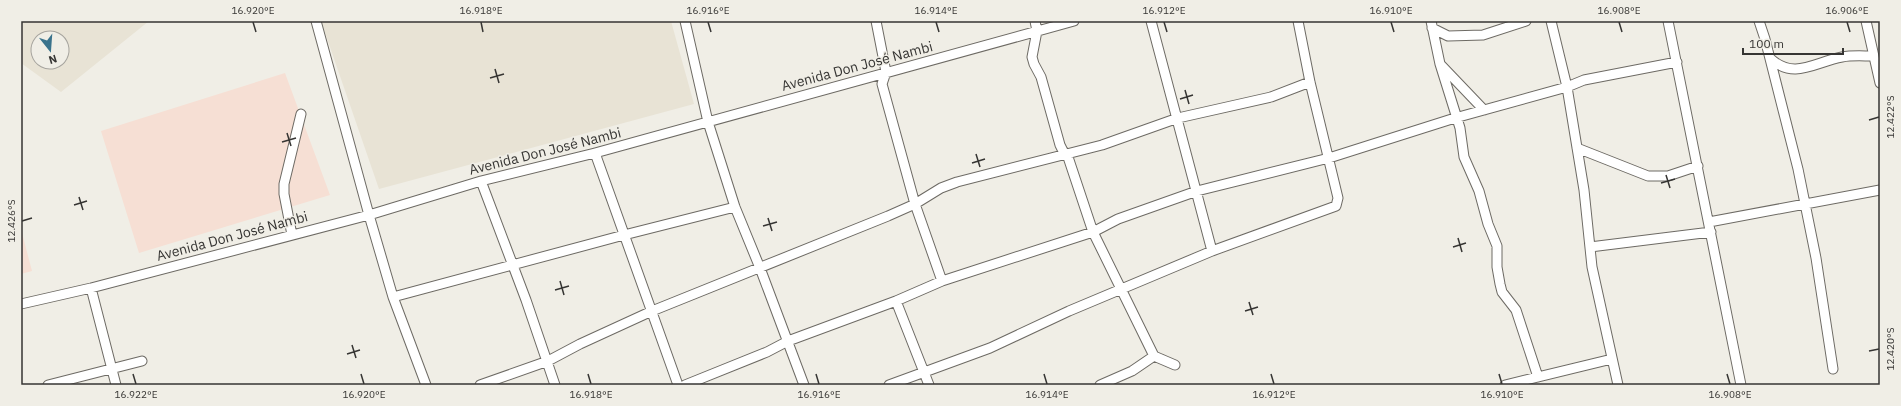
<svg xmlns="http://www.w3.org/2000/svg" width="1901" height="406" font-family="'IBM Plex Sans',sans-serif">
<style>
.built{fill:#e8e3d5;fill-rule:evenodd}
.education{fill:#f6dfd4}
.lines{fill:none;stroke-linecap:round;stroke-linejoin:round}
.minor-casing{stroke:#6d6a64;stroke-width:11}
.minor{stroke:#fff;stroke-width:9}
.ticks{fill:none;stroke:#363533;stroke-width:1.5}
.labels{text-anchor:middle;stroke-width:3;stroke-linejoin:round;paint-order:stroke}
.street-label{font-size:14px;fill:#363533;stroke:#f0eee6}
.neatline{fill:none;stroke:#363533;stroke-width:1.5}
.ticks-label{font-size:10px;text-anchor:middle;fill:#363533}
</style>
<rect width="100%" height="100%" fill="#f0eee6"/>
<path class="built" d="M21,21H149L61,92L21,63ZM38,38H62V62H38Z
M321,21H671L694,104L379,189Z"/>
<path class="education" d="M285,73L330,195L139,253L101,131Z
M21,229L32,271L21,274Z"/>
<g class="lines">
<g class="minor-casing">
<path id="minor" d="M316,21L369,215L393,297L426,385
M685,21L708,122L735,207L760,268L804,385
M876,21L886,72L882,84L915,204L942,281
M1035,21L1037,31L1032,57L1034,64L1041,77L1060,145L1063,151L1067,154L1093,232L1154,356L1175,365
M1151,21L1212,251
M1431,21L1440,64L1460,128L1464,157L1479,191L1488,224L1497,246V267L1500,284L1502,292L1516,310L1538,377
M1551,21L1567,87L1584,190L1592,267L1618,385
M1668,21L1741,385
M1759,21L1765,39L1798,169L1816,258L1833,369
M1866,21L1880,83
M1432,28L1448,36L1483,35L1526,21
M1771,59C1794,80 1815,62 1842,57C1852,55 1863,56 1873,56
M1441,65L1484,110
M1577,148L1648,176H1668L1698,166
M595,153L678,385
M481,181L526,300L555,385
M1709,222L1880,190
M292,235L284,194V184L301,114
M1590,247L1711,232
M91,288L116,385
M393,297L624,235L735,207
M896,301L929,385
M21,304L91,288L369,215L481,181L595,153L1074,21
M48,385L142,361
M480,385L548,361L580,344L652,311L888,216L915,204L941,188L957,182L1102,145L1178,118L1271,97L1310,82
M685,385L767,352L788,341L896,301L942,281L1093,232L1118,219L1197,191L1329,158L1455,118L1567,87L1584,80L1677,62
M889,385L990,348L1069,311L1212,251L1336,206L1338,198L1310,82L1298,21
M1100,385L1132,371L1154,356
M1505,385L1612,359"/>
</g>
<use href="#minor" class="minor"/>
</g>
<path class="ticks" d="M253,22L256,32M481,22L483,32M708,22L711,32M936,22L939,32M1164,22L1167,32M1391,22L1394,32M1619,22L1622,32M1847,22L1850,32M495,69L499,83M490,78L504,74M1185,90L1189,104M1180,99L1193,95M1869,120L1879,117M287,133L291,146M282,142L296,138M976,154L980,167M972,163L985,159M1666,175L1670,188M1661,183L1675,179M79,197L83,210M74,205L87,201M768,218L772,231M22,221L32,218M763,226L777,222M1458,238L1462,252M1453,247L1466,243M560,281L564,295M555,290L569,286M1249,302L1253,315M1245,311L1258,307M352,345L356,358M1869,351L1879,349M347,354L360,350M133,374L136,384M361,374L364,384M588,374L591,384M816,374L819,384M1044,374L1047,384M1271,374L1274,384M1499,374L1502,384M1727,374L1730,384"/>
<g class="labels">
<g class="street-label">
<text transform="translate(857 66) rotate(-15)" y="5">Avenida Don José Nambi</text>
<text transform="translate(545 151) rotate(-14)" y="5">Avenida Don José Nambi</text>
<text transform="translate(232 236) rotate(-15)" y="5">Avenida Don José Nambi</text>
</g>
</g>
<rect width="1901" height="406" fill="none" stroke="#f0eee6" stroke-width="44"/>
<g transform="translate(50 50) rotate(163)"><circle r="19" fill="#f0eee6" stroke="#a6a49e"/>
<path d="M0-3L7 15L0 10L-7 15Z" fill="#3a738c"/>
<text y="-6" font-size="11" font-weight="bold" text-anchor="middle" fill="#363533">N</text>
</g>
<path d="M1743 48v6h100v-6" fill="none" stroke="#363533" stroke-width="2"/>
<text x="1749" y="48" font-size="12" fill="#363533" stroke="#f0eee6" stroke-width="3" paint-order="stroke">100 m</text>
<rect x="22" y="22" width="1857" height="362" class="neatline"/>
<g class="ticks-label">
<text x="253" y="14">16.920°E</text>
<text x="481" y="14">16.918°E</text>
<text x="708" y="14">16.916°E</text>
<text x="936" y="14">16.914°E</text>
<text x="1164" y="14">16.912°E</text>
<text x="1391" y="14">16.910°E</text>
<text x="1619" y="14">16.908°E</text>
<text x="1847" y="14">16.906°E</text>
<text transform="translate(1890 117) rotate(-90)" y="4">12.422°S</text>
<text transform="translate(11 221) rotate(-90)" y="4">12.426°S</text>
<text transform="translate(1890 349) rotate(-90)" y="4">12.420°S</text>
<text x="136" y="398">16.922°E</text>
<text x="364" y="398">16.920°E</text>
<text x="591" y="398">16.918°E</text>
<text x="819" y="398">16.916°E</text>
<text x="1047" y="398">16.914°E</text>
<text x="1274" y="398">16.912°E</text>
<text x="1502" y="398">16.910°E</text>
<text x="1730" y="398">16.908°E</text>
</g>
</svg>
